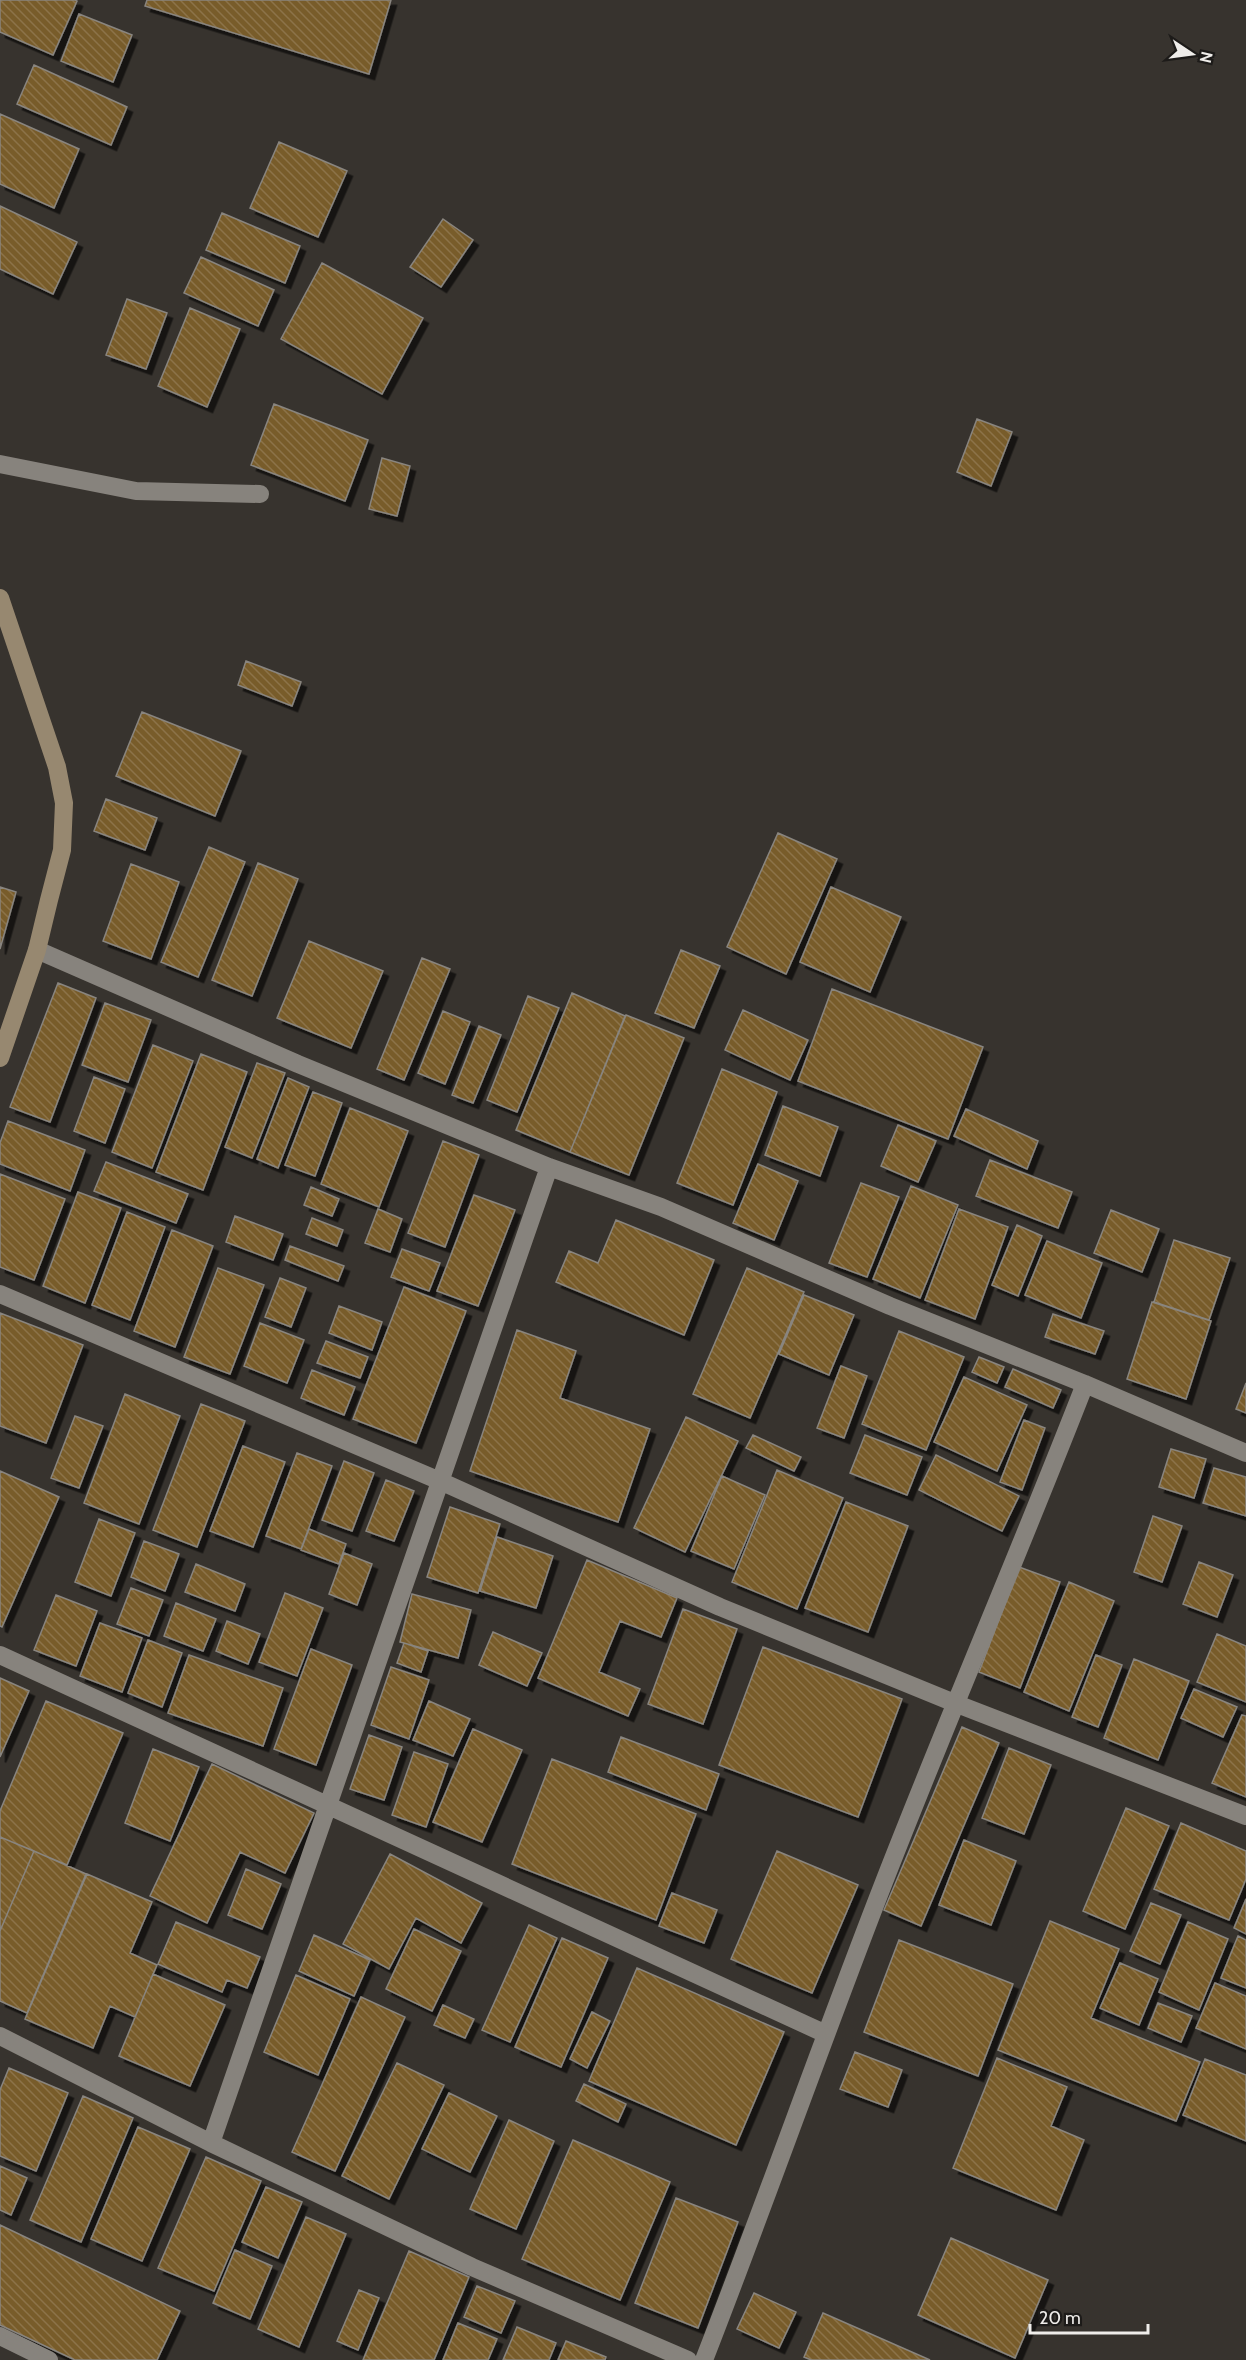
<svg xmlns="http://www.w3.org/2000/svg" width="1246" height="2360" font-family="Cabin,sans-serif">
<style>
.building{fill:url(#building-back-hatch);stroke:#89857f;stroke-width:1.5;filter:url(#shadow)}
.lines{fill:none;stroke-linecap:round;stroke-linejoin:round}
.street{stroke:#87837d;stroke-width:18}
.secondary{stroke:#978870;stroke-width:18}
</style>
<defs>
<pattern id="building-back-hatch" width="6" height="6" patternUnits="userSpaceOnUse" patternTransform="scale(1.5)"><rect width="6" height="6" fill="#785b29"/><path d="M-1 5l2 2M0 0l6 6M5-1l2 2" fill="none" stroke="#8c7348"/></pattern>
<filter id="shadow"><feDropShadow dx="5.5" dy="5.5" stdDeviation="0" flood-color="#0009"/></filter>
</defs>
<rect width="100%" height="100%" fill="#37332e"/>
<path class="building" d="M0,0H75L77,1L53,55L0,32Z
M147,0H391L369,74L145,6Z
M79,14L132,35L113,82L61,61Z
M34,65L127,107L111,145L17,104Z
M0,114L79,149L54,208L0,184Z
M279,142L347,171L318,237L250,208Z
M0,206L77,242L53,294L0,269Z
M222,213L300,246L285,283L206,250Z
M443,219L473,240L441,287L410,267Z
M201,257L274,290L258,326L184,293Z
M322,263L423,318L382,394L281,339Z
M127,299L167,313L146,369L106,355Z
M190,308L240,329L207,407L158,386Z
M274,404L368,440L345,501L251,465Z
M977,419L1012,432L991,486L957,472Z
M382,458L410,466L397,516L369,509Z
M246,661L301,682L292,706L238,685Z
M142,712L241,751L215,816L116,776Z
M106,799L157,818L145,850L94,831Z
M778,833L837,859L786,974L727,947Z
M209,847L245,862L198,977L161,962Z
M258,863L298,879L252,996L212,980Z
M131,864L179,882L151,959L103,941Z
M0,887L16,892L0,949Z
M831,887L901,917L870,992L800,962Z
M309,941L383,971L351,1048L277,1018Z
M681,950L720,966L694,1028L655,1013Z
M422,958L450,969L404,1080L377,1069Z
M58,983L96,998L50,1122L10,1107Z
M832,989L983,1047L948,1139L798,1081Z
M572,993L625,1016L570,1152L516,1130Z
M528,996L559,1008L517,1112L487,1100Z
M105,1003L151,1020L128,1082L82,1065Z
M743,1010L808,1040L790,1080L725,1050Z
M443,1011L470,1022L445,1084L418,1073Z
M626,1015L684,1038L629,1175L570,1152Z
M479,1026L501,1035L473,1103L452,1095Z
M153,1045L193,1061L152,1168L112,1152Z
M201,1054L247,1072L203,1190L156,1172Z
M257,1063L285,1073L252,1158L225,1147Z
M722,1069L777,1092L733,1205L677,1183Z
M94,1077L125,1089L105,1143L74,1131Z
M288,1078L309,1087L278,1168L257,1159Z
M313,1092L342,1103L315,1176L285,1165Z
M783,1106L838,1127L820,1176L765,1155Z
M350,1108L408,1131L379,1207L321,1184Z
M966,1109L1038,1141L1027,1169L954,1136Z
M8,1121L85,1150L70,1191L0,1164V1143Z
M898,1125L936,1141L918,1182L881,1166Z
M443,1141L479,1155L445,1247L408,1233Z
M990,1160L1072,1192L1058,1228L976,1196Z
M106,1162L188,1194L176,1223L94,1191Z
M758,1164L798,1181L774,1240L733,1223Z
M0,1174L65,1199L34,1280L0,1267Z
M861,1183L899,1197L867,1277L829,1263Z
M911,1186L958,1205L920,1298L873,1279Z
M311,1187L339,1199L332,1216L304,1205Z
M78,1192L121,1208L85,1303L43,1286Z
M474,1195L515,1210L478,1306L437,1291Z
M378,1209L402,1219L390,1252L365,1243Z
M959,1209L1008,1227L975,1319L925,1300Z
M1111,1210L1159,1229L1142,1272L1094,1253Z
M127,1212L165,1227L130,1320L92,1305Z
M235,1216L283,1234L273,1260L226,1242Z
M312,1218L343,1230L337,1246L306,1234Z
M616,1220L714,1260L684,1335L556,1282L569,1251L598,1263Z
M1017,1225L1042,1236L1018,1296L992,1285Z
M172,1230L213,1246L175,1347L134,1331Z
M1174,1240L1230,1258L1209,1320L1154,1302Z
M1047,1241L1102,1263L1081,1318L1025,1295Z
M290,1246L344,1266L338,1281L285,1260Z
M402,1249L440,1263L429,1291L391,1277Z
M218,1268L264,1285L230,1374L184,1357Z
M747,1268L804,1292L750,1418L693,1394Z
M280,1278L306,1288L291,1327L265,1317Z
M404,1287L466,1311L416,1443L353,1419Z
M804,1295L854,1315L829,1375L779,1354Z
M1152,1302L1211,1321L1186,1399L1127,1379Z
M339,1306L382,1322L372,1350L329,1333Z
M0,1313L83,1345L46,1443L0,1426Z
M1053,1314L1104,1331L1095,1354L1045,1337Z
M260,1323L304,1340L287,1383L244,1366Z
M517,1330L576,1351L560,1398L650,1429L618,1522L470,1471Z
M899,1331L964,1357L926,1450L862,1424Z
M326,1341L368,1357L360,1378L317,1363Z
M979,1357L1004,1367L997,1383L972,1372Z
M841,1366L867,1376L844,1438L817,1428Z
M1013,1369L1061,1390L1053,1408L1005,1387Z
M312,1370L355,1387L344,1415L301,1398Z
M964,1377L1027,1405L997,1471L934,1442Z
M1246,1383V1413L1236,1409Z
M125,1394L180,1416L139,1524L84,1503Z
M201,1404L245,1421L197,1547L153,1530Z
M75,1416L103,1426L79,1488L51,1478Z
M686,1417L738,1441L685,1552L634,1528Z
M1024,1420L1045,1428L1022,1490L1000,1482Z
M753,1435L801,1457L794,1471L746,1448Z
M865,1435L922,1457L907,1495L850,1473Z
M243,1446L285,1462L253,1547L210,1531Z
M1171,1449L1206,1459L1194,1498L1159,1487Z
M297,1453L332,1466L301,1549L266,1536Z
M936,1455L1019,1496L1002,1531L919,1490Z
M344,1461L374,1473L352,1531L322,1520Z
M1214,1468L1246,1477V1516L1203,1503Z
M777,1470L843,1498L797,1609L732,1582Z
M0,1471L59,1497L2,1627L0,1626Z
M722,1476L765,1495L734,1569L691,1551Z
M386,1480L414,1491L394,1541L366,1531Z
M846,1502L908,1526L868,1632L805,1608Z
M450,1507L500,1524L478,1593L427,1577Z
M1153,1516L1182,1526L1162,1582L1134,1572Z
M99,1519L135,1533L111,1596L75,1582Z
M309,1529L346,1544L339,1564L301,1550Z
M497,1537L553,1556L536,1608L480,1591Z
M144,1541L179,1554L165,1591L131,1577Z
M344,1553L372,1564L357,1605L329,1594Z
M587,1560L677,1598L661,1637L620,1621L599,1672L640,1689L628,1716L538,1678Z
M1199,1562L1233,1575L1217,1617L1183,1604Z
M196,1564L245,1584L235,1611L185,1592Z
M1019,1567L1060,1582L1020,1688L979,1672Z
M1069,1582L1114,1601L1069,1711L1024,1692Z
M131,1588L163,1600L149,1636L117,1624Z
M285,1593L323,1608L297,1676L259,1662Z
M412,1594L471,1610L458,1658L400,1642Z
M56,1595L97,1611L76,1666L34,1650Z
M176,1603L216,1619L203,1651L164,1636Z
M683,1609L737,1629L703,1724L648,1704Z
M227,1621L260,1634L248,1664L216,1651Z
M100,1623L142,1638L122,1692L80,1676Z
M493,1632L542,1653L527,1686L479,1665Z
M1217,1634L1246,1646V1702L1197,1682Z
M148,1640L182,1653L162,1707L128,1693Z
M404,1643L428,1651L421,1672L397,1663Z
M763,1647L902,1699L858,1817L719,1765Z
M311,1649L352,1665L316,1765L274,1749Z
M189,1655L283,1688L263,1746L168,1713Z
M1096,1655L1122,1665L1098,1727L1072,1717Z
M1134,1659L1189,1681L1158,1760L1104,1738Z
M391,1667L429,1680L409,1739L371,1725Z
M0,1678L29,1691L0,1757Z
M1194,1689L1237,1707L1223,1737L1181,1718Z
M46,1701L123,1733L67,1865L0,1837V1811Z
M429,1701L470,1719L453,1756L413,1740Z
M1242,1715L1246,1716V1797L1212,1783Z
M962,1727L999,1743L921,1926L884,1910Z
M473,1729L522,1750L482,1842L433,1822Z
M369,1735L402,1747L384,1800L350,1789Z
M621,1737L719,1774L706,1810L608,1772Z
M1009,1748L1051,1765L1024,1834L982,1818Z
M153,1749L199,1767L170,1841L125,1823Z
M414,1752L448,1764L426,1827L392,1815Z
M552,1759L696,1814L656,1920L512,1864Z
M212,1764L314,1813L285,1873L240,1852L207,1923L150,1896Z
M1126,1808L1169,1826L1125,1929L1083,1911Z
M1181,1823L1246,1851V1879L1229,1920L1154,1889Z
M0,1837L34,1851L0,1931Z
M964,1840L1016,1861L991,1925L939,1905Z
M34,1851L86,1874L27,2013L0,2001V1931Z
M777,1851L858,1885L812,1993L731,1959Z
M390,1854L482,1903L461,1943L416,1918L389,1969L343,1944Z
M246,1869L281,1884L262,1929L228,1915Z
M87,1874L152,1902L130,1953L157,1965L135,2017L110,2006L93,2048L25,2019Z
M672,1893L717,1910L704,1943L659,1926Z
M1246,1899V1934L1234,1928Z
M1151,1903L1181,1915L1160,1964L1130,1951Z
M1050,1921L1119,1949L1091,2018L1200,2062L1176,2121L998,2050Z
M176,1922L260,1957L247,1988L227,1980L222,1992L158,1964Z
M1188,1922L1228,1939L1199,2010L1159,1992Z
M529,1925L557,1938L510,2042L482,2030Z
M414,1929L461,1951L432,2011L386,1989Z
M314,1935L370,1960L354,1996L299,1971Z
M1238,1936L1246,1940V1988L1221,1978Z
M562,1938L608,1958L561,2067L515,2047Z
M899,1940L1013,1984L978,2076L864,2032Z
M1120,1963L1158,1979L1139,2025L1100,2008Z
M637,1968L784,2032L736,2145L589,2081Z
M153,1974L225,2005L190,2086L119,2056Z
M296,1975L350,1999L318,2075L264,2052Z
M1215,1983L1246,1996V2049L1196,2028Z
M361,1997L405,2017L335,2171L292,2152Z
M1158,2003L1192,2016L1181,2042L1148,2028Z
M443,2005L474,2019L465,2038L434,2025Z
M592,2012L610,2021L587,2068L570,2059Z
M855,2052L902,2070L888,2107L840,2089Z
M997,2058L1067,2087L1051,2126L1084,2140L1056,2210L953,2168Z
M1205,2059L1246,2075V2141L1183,2115Z
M397,2063L444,2085L389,2199L342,2176Z
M9,2068L68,2093L36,2171L0,2156V2090Z
M584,2084L626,2104L618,2122L576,2101Z
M449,2093L497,2116L470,2172L422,2149Z
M83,2096L133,2118L81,2242L30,2220Z
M509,2120L554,2141L516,2229L470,2209Z
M138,2127L190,2149L142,2261L91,2239Z
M573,2140L670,2182L620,2300L522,2259Z
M206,2157L261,2181L214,2291L158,2268Z
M0,2166L27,2178L11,2215L0,2210Z
M266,2187L302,2202L278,2258L242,2242Z
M676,2198L738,2222L698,2328L635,2303Z
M306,2217L346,2234L299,2347L258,2329Z
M0,2225L180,2311L157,2360H75L0,2325Z
M951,2238L1048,2280L1015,2358L918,2315Z
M235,2250L272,2266L250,2319L213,2303Z
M409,2251L469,2277L434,2360H363Z
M477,2286L515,2301L501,2333L464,2317Z
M359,2290L379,2298L358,2350L337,2341Z
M754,2293L796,2312L779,2348L737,2329Z
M823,2313L930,2360H811L804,2357Z
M458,2323L497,2339L488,2360H443Z
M517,2327L556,2343L549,2360H503Z
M566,2341L606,2357L605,2360H558Z"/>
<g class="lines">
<path class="street" d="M0,464L136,491L260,494
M37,950L298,1064L549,1167L661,1207L890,1306L1085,1384L1246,1453
M0,1294L440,1481L720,1607L957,1704L1246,1816
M0,1655L826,2034
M0,2036L211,2143L472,2267L688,2360
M211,2143L549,1167
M0,2336L49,2360
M704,2360C766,2201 822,2041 884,1882C949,1715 1020,1551 1085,1384"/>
<path class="secondary" d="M0,598L57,767L64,803L62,850L49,900L37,950L0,1058"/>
</g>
<g transform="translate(1192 54) rotate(103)" stroke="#1d1b19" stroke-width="4.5" paint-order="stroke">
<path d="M0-4.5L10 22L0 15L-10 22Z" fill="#efedea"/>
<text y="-9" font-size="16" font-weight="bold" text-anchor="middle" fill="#efedea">N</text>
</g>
<path d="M1030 2324v9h118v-9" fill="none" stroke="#efedea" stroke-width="3"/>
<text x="1039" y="2324" font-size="18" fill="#efedea" stroke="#1d1b19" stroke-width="4.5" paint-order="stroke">20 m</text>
</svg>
